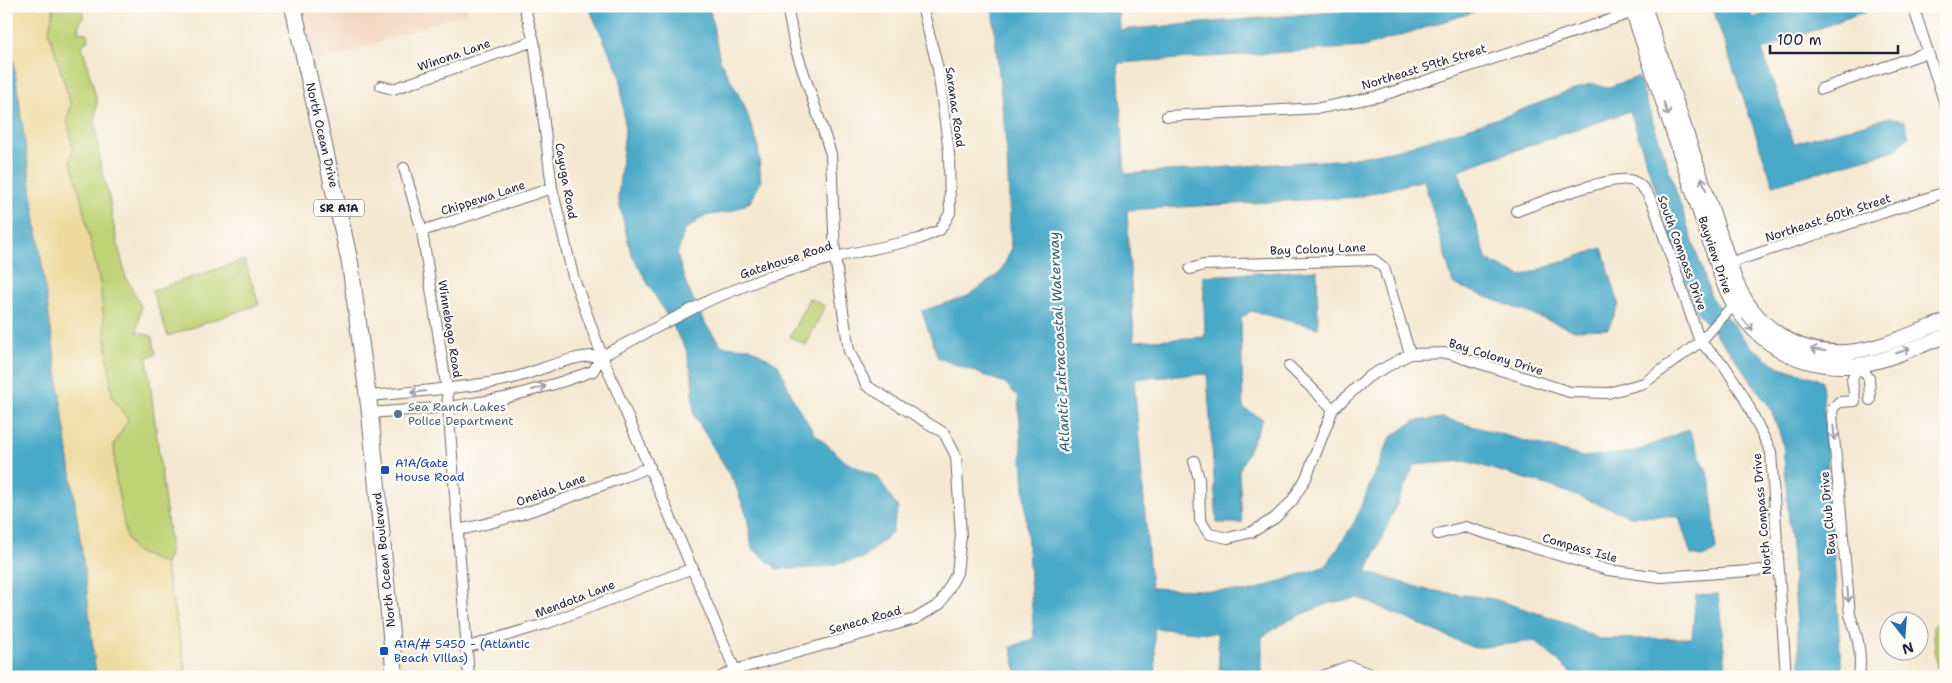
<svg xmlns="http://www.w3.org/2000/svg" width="1952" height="683" font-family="'Shantell Sans',sans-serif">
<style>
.built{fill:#f3d4be}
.green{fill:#bfd275;stroke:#707a58}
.sand{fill:#eeda9e;stroke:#887e6c}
.water{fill:#48a9c8;stroke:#356682}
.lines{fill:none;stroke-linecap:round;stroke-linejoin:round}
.street-casing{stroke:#6c6770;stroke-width:12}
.secondary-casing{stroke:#6c6770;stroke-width:16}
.primary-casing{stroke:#6c6770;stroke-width:18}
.street{stroke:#fff;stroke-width:10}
.secondary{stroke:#fff;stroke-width:14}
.primary{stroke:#fff;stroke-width:16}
.oneway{stroke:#9c9ca7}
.service-dot{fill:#5c6f8a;stroke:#fdfcf7;stroke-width:2}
.transit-dot{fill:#1a4fb4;stroke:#fdfcf7;stroke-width:2}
.labels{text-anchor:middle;stroke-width:4.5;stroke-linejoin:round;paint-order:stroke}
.shield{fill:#fdfcf7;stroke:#646373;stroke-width:1}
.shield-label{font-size:11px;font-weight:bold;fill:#22223b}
.street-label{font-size:12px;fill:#22223b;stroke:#fdfcf7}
.service-label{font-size:12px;fill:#4e5e75;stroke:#fdfcf7;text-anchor:start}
.transit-label{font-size:12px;fill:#164399;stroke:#fdfcf7;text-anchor:start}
.water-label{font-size:14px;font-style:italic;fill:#335f7a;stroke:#fdfcf7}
</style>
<rect width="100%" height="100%" fill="#fdfcf7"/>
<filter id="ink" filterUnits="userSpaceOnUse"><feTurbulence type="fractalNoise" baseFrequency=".02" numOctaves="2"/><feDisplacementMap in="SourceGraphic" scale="10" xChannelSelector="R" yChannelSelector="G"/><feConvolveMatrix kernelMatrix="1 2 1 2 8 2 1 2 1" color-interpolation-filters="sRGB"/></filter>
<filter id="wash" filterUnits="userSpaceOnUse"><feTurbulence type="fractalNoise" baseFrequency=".0096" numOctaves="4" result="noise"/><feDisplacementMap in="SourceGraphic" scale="20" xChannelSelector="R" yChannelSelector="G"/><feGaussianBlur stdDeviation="1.12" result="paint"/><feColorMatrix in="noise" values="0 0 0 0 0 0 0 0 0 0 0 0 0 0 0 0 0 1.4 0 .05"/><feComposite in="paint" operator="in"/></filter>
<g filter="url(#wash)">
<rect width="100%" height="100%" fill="#f5e8d1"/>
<path class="built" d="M302,6H466L467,12L314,64Z"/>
<path class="green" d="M54,6H81L84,15L78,26L79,32L86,33L89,39L82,45L97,101L95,120L100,163L110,202L114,228L126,278L141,306L137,332L152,336L156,354L147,358L171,551L165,564L134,551L126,537L115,474L114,443L128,420L112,397L100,284L78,186L70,160L73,148L67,120L71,105L49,32Z
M244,260L259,304L168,336L152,291Z
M809,298L825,306L806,345L790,337Z
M1946,622V670L1942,671L1937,667L1933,627L1936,623Z"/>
<path class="sand" d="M6,6H54L49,32L71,105L67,120L73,148L70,160L78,186L100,284L112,397L128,420L114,444L115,474L126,536L134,551L165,564L187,677H96L85,575Z"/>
<path class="water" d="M588,6H709L720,60L744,105L758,145L761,182L750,202L730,212L704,216L684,231L677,255L686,284L704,322L722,346L750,348L778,364L793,399L814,433L846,462L878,477L898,508L892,532L864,558L818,568L777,569L752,548L747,516L735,484L694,415L692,376L686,349L631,254L618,197L625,129L620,75Z
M992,6H1118L1119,30L1346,11L1361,6H1492L1364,47L1118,63L1125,174L1350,159L1400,149L1508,115L1592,83L1606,88L1638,77L1712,299L1748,344L1777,366L1822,380L1842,677H1801L1783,444L1771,409L1734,357L1694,308L1630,111L1458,170L1487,260L1521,276L1602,248L1619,305L1608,329L1573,330L1453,284L1424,180L1357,197L1127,210L1134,341L1205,337L1203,276L1317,270L1318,328L1251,311L1241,318L1243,408L1263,419L1239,471L1242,523H1217L1207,374L1134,379L1151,588L1248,592L1326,566L1354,523L1390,438L1414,421L1443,418L1583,457L1634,452L1689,429L1711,482L1716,551L1702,557L1691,555L1679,517L1631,516L1550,486L1465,461L1414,465L1367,572L1427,590L1494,599L1565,622L1599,639L1692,638L1696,595L1718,594L1727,677H1691L1689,671L1661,668L1651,677H1576L1535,641L1474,648L1359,598L1329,603L1289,620L1262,637V677H1220L1217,634L1154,628L1156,677H1018L1011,647L1034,638L1018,397L1005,383L938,358L922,311L968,296L1000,273L1011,250L1007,153Z
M1712,6H1749L1753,18L1786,6H1865L1866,11L1762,50L1794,143L1890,117L1904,121L1909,136L1896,150L1773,185Z
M6,7L85,575L96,677H6Z"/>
</g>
<g filter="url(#ink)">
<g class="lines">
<g class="street-casing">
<path id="street" d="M524,6L534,41L552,188L573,276L602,356L735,670
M1913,6L1946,107
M381,86L393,89L534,41
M1821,89L1928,52
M1167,116L1320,108L1380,96L1652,6
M404,168L422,231L447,390L469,677
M1517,211C1539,203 1615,173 1633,181C1645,186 1649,197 1654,207L1700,342L1724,365L1743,395L1771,452L1786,677
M422,231L552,188
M1723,265L1946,192
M1190,269L1204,265L1374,260L1384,268L1410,354
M1289,366L1333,409
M367,396C411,392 456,389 500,381C534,375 568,354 602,356
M370,413L449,407L505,398L561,382L593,371L602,356L663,324L712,299L767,277L835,257L919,239L940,230L950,213L949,152L938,69L922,6
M1194,461L1199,479L1200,520L1209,534L1228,538L1252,532L1275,518L1292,501L1306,478L1333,409L1368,377L1410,354L1447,353L1570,392L1608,393L1644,383L1700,342L1727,312L1740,301
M458,530C525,517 586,491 650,467
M1438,534L1465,527L1608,570L1661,577L1779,569
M465,648L548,623L693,568
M721,677L735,670L915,619L940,604L957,573L961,536L956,456L944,433L867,386L849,351L835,257L831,154L795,47L787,6
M1320,677L1349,666L1378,677
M1859,677C1862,654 1858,636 1850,615L1832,415L1833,408L1839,402L1855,401L1852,379L1859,365L1869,378L1870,400"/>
</g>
<g class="secondary-casing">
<path id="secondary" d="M1631,6L1724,284C1747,339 1796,372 1858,365C1887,361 1918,346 1946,336
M1644,6L1735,280C1754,325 1795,355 1846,352C1880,350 1914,332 1946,321"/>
</g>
<g class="primary-casing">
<path id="primary" d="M293,6L350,263L370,413L395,677"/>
</g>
<use href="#street" class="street"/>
<use href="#secondary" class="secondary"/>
<use href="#primary" class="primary"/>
</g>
<defs><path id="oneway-shaft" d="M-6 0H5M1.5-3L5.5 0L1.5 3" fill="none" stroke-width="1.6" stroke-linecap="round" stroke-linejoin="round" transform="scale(1.25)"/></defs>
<g class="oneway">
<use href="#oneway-shaft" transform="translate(1666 109) rotate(71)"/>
<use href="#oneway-shaft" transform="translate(1704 184) rotate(-109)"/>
<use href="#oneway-shaft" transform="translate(1748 325) rotate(48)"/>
<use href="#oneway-shaft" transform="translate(1818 350) rotate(-172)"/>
<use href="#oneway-shaft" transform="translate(1903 351) rotate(-19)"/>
<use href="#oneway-shaft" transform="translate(539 388) rotate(-16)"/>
<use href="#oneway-shaft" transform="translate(418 392) rotate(175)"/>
<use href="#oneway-shaft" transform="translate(1834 433) rotate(85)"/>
<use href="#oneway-shaft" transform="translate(1848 595) rotate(85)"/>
</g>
</g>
<circle class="service-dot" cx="398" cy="414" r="5"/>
<g class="transit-dot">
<rect x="380" y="465" width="10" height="10" rx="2.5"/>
<rect x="379" y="646" width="10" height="10" rx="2.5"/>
</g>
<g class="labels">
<rect class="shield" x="314" y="199.5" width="50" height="17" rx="4"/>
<g class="shield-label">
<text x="339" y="212">SR A1A</text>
</g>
<g class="street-label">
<text transform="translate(454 55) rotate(-19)" y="4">Winona Lane</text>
<text transform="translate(1424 67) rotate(-17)" y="4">Northeast 59th Street</text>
<text transform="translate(955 107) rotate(82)" y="4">Saranac Road</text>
<text transform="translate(322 135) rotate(77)" y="4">North Ocean Drive</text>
<text transform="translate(566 181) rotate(80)" y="4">Cayuga Road</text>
<text transform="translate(483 198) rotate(-18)" y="4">Chippewa Lane</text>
<text transform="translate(1828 218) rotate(-18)" y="4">Northeast 60th Street</text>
<text transform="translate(1318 249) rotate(-2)" y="4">Bay Colony Lane</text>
<text transform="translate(1682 253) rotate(70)" y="4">South Compass Drive</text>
<text transform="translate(1715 255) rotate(71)" y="4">Bayview Drive</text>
<text transform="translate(786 260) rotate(-18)" y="4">Gatehouse Road</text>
<text transform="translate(450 329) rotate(81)" y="4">Winnebago Road</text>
<text transform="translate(1496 357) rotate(17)" y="4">Bay Colony Drive</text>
<text transform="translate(551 490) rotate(-20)" y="4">Oneida Lane</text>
<text transform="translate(1828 513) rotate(-95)" y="4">Bay Club Drive</text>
<text transform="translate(1762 514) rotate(-95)" y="4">North Compass Drive</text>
<text transform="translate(1580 548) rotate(16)" y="4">Compass Isle</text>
<text transform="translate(384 560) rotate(-96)" y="4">North Ocean Boulevard</text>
<text transform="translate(575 599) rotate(-21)" y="4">Mendota Lane</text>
<text transform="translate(865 620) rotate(-16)" y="4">Seneca Road</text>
</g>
<g class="service-label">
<text x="408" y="411">Sea Ranch Lakes<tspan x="408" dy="14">Police Department</tspan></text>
</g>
<g class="transit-label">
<text x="395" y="467">A1A/Gate<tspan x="395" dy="14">House Road</tspan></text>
<text x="394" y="648">A1A/# 5450 - (Atlantic<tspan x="394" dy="14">Beach Villas)</tspan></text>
</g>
<g class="water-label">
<text transform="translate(1059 342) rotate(-93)" y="5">Atlantic Intracoastal Waterway</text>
</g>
</g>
<rect width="1952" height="683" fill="none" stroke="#fdfcf7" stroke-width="25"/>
<g transform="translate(1904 636) rotate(163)"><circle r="24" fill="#fdfcf7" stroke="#a5a5ac"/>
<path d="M0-4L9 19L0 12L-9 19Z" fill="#1f6fb2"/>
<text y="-8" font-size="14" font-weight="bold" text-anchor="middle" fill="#22223b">N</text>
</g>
<path d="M1770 45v8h128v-8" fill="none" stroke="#22223b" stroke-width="2.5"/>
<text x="1777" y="45" font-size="15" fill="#22223b" stroke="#fdfcf7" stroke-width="4" paint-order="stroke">100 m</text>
</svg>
